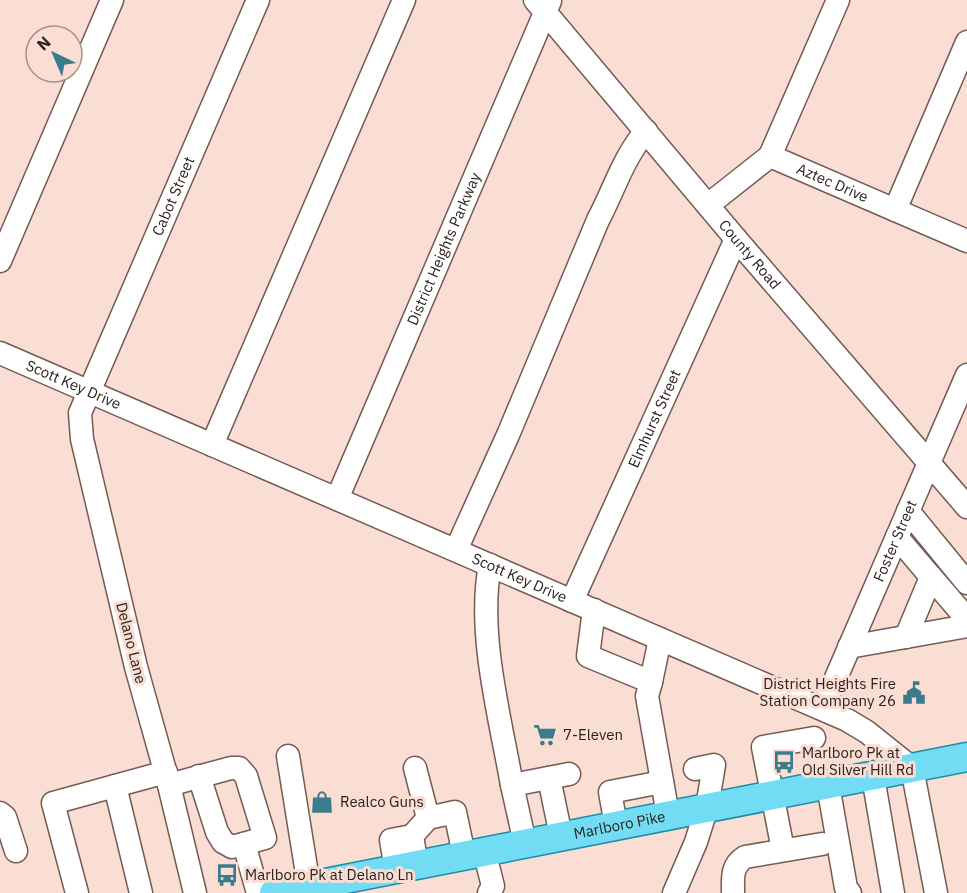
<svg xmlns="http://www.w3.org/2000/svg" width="967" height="893" font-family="'IBM Plex Sans',sans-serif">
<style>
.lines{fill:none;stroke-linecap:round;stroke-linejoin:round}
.minor-casing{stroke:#745b53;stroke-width:25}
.major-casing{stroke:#1b8ca4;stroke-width:31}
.minor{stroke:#fff;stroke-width:22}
.major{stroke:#71dcf4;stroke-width:28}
.labels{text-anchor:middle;stroke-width:6;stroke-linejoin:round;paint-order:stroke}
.street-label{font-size:15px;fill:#2b211d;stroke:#faddd3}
.poi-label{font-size:15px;fill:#2b211d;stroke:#faddd3;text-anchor:start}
</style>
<rect width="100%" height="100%" fill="#faddd3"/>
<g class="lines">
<g class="minor-casing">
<g id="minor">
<path id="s1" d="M535,0L736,239L967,507"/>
<path d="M770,156L838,0"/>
<path id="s2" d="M708,205L770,156L967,241"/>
<path d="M895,210L967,42"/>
<path d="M0,261L112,0"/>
<path id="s3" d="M0,353L847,720L867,732L912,768L936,893"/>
<path d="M212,445L404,0"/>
<path id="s4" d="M337,499L550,1"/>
<path d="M908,511L967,583"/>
<path d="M897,537L931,577L906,637"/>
<path d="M456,550L508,435L598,220C614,190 623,158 646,131"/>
<path d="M490,565C477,633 500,717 512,785L569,774"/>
<path d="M931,577L967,619"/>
<path id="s5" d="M572,601L736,239"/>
<path d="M594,610L588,656L651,682L660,639"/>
<path d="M849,647L967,626"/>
<path d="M651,682L647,696L668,815"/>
<path id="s6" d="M823,708L967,375"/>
<path d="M288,756L309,886"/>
<path d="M415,768L428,818"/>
<path d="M873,777L893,893"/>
<path d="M549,778L561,836"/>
<path d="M169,785L231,768H239L246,776L265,838L232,847L223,842L217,832L199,776"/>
<path d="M512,785L525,843"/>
<path d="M828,785L846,888L850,893"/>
<path d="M115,786L141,893"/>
<path d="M0,813L5,817L16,851"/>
<path d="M616,825L610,792L662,782"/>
<path d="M244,844L258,893"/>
<path d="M783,850L763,747L814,738"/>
<path d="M484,851L493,886L489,893"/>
<path d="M417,865L412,836L428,818L455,812L464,855"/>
<path d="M396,869L391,840L412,836"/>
<path d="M77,893L53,803L166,772"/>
<path id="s7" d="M195,893L169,785L136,667L82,439L80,413L258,0"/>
<path d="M674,893L696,842L707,807L714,765L695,769"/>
<path d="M733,893C733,878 731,866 745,857L822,844"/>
</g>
</g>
<g class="major-casing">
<g id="major">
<path id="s8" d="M274,893L967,757"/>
</g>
</g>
<use href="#minor" class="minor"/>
<use href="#major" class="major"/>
</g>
<defs>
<g id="civic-bare" transform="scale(1.8)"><path d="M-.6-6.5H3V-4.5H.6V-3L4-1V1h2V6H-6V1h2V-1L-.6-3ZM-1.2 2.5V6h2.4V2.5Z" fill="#3b7b8e" stroke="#faddd3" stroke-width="2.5" paint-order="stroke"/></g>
<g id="supermarket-bare" transform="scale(1.8)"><path d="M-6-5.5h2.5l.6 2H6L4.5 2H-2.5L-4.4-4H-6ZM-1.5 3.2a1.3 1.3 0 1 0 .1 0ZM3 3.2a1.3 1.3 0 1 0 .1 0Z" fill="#3b7b8e" stroke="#faddd3" stroke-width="2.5" paint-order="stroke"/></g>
<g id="bus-bare" transform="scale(1.8)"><path d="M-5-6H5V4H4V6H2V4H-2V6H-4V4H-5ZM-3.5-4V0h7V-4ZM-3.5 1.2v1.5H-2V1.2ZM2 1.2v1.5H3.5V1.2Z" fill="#3b7b8e" stroke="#faddd3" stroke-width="2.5" paint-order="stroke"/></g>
<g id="shop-bare" transform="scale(1.8)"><path d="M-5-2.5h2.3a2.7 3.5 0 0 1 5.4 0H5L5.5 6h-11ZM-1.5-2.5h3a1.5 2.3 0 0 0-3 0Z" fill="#3b7b8e" stroke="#faddd3" stroke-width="2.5" paint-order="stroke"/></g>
</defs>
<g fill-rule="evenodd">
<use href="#civic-bare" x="914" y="693"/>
<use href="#supermarket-bare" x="545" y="735"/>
<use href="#bus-bare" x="784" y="762"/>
<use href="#shop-bare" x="322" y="802"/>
<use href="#bus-bare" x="227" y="875"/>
</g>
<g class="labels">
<g class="street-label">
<text dy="5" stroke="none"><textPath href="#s2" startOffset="147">Aztec Drive</textPath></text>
<text dy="5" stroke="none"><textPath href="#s7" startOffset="730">Cabot Street</textPath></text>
<text dy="5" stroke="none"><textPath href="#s4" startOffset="272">District Heights Parkway</textPath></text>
<text dy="5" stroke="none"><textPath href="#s1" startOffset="333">County Road</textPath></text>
<text dy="5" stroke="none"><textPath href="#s3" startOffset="80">Scott Key Drive</textPath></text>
<text dy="5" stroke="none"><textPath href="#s5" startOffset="200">Elmhurst Street</textPath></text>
<text dy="5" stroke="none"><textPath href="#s6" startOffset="182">Foster Street</textPath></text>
<text dy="5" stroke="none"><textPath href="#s3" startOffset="566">Scott Key Drive</textPath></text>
<text transform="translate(131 643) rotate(76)" y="5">Delano Lane</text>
<text dy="5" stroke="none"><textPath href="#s8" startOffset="352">Marlboro Pike</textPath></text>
</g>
<g class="poi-label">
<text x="896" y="689" text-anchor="end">District Heights Fire<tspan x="896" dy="17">Station Company 26</tspan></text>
<text x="563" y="740">7-Eleven</text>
<text x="802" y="758">Marlboro Pk at<tspan x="802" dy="17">Old Silver Hill Rd</tspan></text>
<text x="340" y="807">Realco Guns</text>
<text x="245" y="880">Marlboro Pk at Delano Ln</text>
</g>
</g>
<g transform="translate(54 54) rotate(316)"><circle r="28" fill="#faddd3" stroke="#a7928a" stroke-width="1.5"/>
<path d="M0-4.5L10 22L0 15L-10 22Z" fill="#3b7b8e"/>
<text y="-9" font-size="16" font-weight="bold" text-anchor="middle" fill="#2b211d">N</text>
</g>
</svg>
